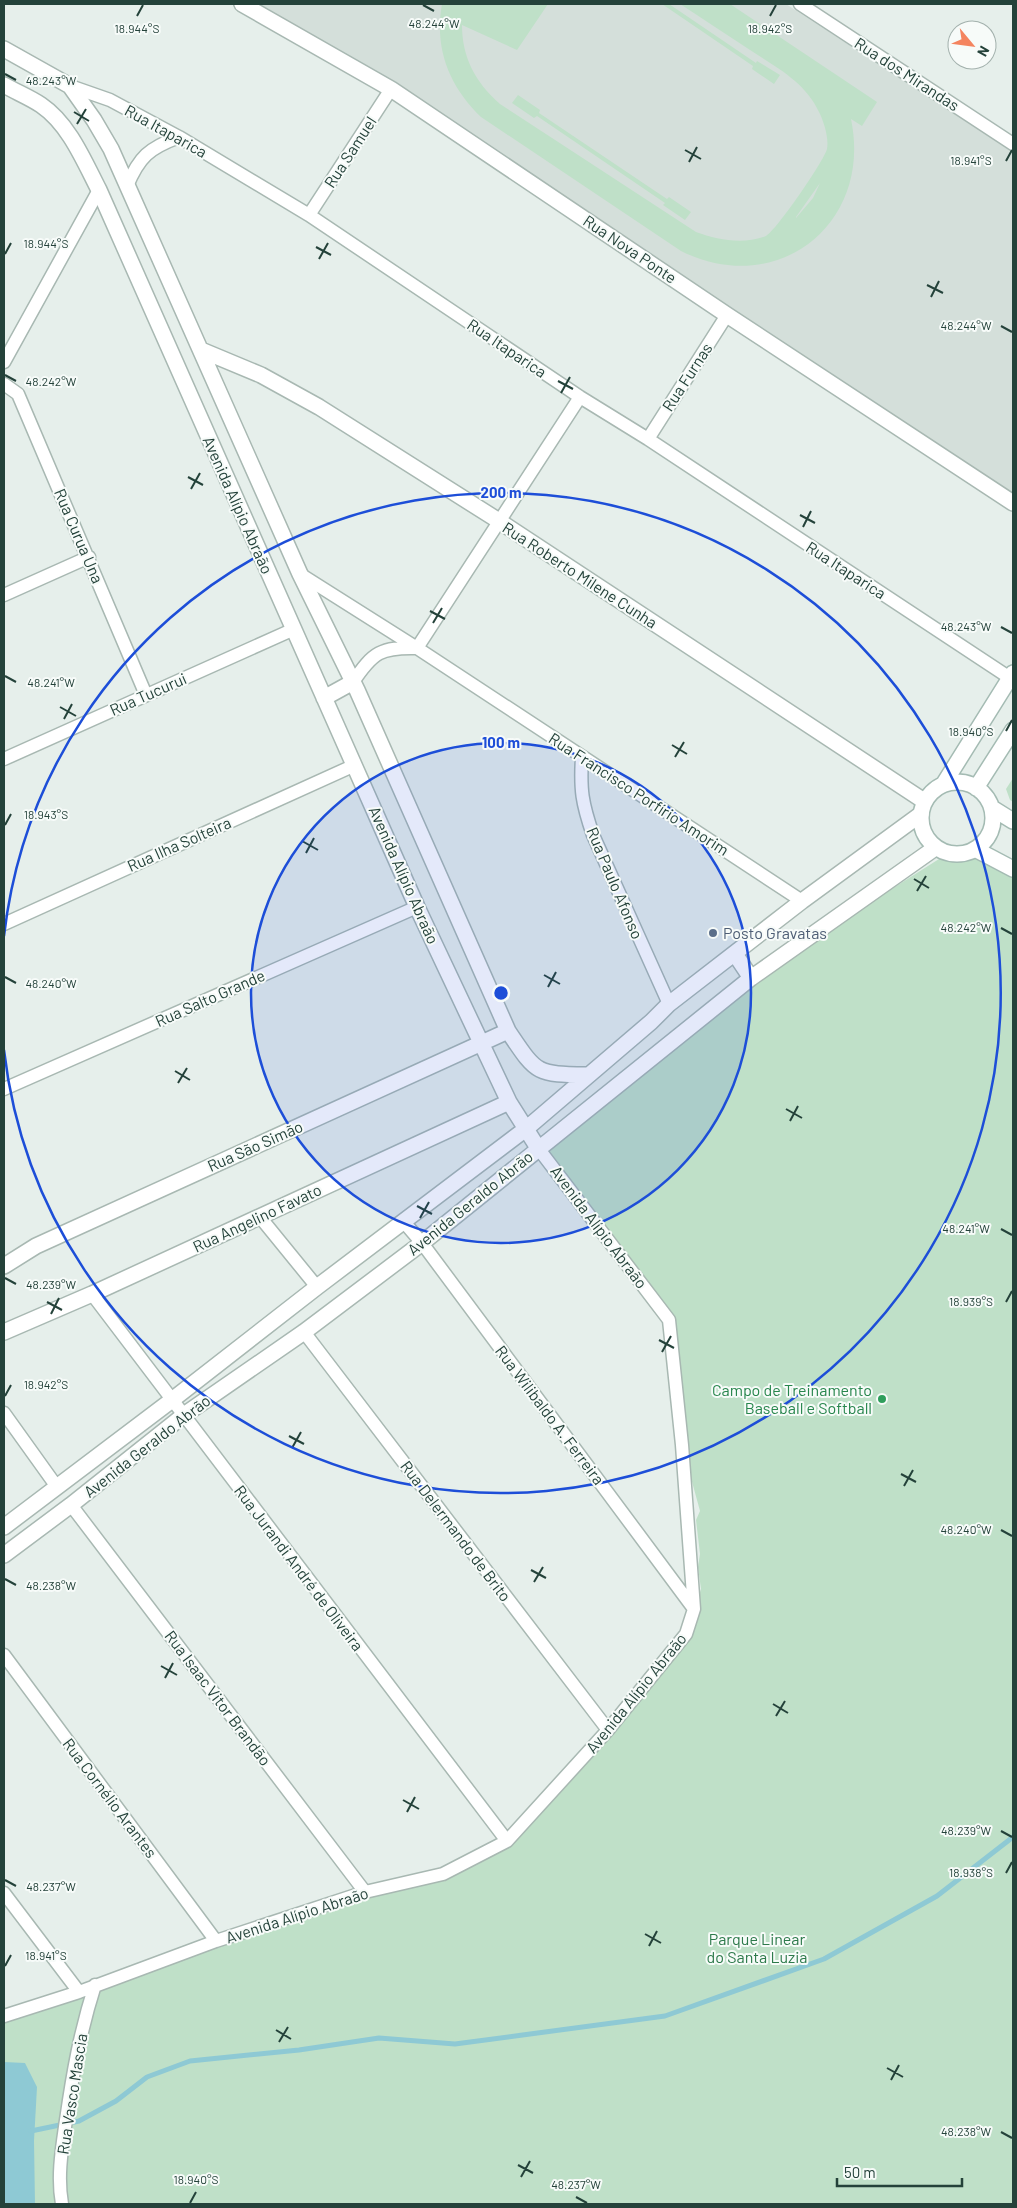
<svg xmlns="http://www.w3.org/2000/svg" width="1017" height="2208" font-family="Barlow,sans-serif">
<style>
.built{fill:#d4dfda}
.green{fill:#bfe0c8;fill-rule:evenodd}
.water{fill:#8ec9d4}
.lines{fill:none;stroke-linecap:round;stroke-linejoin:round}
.stream{stroke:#8ec9d4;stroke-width:5}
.minor-casing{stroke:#a8b8b2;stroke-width:15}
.tertiary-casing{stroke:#a8b8b2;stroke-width:18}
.secondary-casing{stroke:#a4bbb3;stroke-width:18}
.minor{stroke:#fff;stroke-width:12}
.tertiary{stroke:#fff;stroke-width:15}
.secondary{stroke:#fff;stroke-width:15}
.ticks{fill:none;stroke:#24423a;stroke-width:2}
.ring{fill:none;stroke:#1d4ed8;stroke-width:2.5}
.service-dot{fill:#5c6f8a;stroke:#f7fbf9;stroke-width:2}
.leisure-dot{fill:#2e9e5b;stroke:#f7fbf9;stroke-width:2}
.labels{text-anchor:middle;stroke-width:4;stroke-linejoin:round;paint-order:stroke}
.street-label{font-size:16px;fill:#24423a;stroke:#f7fbf9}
.service-label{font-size:16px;fill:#4e5e75;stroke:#f7fbf9;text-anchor:start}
.leisure-label{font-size:16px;fill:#27864d;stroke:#f7fbf9;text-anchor:end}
.park-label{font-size:16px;fill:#2d7a4b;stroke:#f7fbf9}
.ticks-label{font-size:12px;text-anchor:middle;fill:#24423a;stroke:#f7fbf9;stroke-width:4;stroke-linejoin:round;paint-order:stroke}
.centre{fill:#1d4ed8;stroke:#f7fbf9;stroke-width:2.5}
.ring-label{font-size:15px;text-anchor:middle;font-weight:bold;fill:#1d4ed8;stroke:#f7fbf9;stroke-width:4;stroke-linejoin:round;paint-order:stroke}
</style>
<rect width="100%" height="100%" fill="#e6efeb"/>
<path class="built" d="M242,4H786L1013,152V498L391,89Z"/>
<path class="green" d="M442,4H548L517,50L462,25C462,57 475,82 500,104L696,232C718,240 743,245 766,236C776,231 824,161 827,149C829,138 824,122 819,112C805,81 774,66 747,48C724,33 702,18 680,4H730L877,102L862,126L851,119C873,224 777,299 681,251L481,117C449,86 434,48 442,4ZM820,183L813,198L796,218V217Z
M662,4H669L756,63L757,61L780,75L774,84L752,69L753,66Z
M518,95L540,110L539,113L667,199L669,197L691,212L685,220L663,205L665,203L537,116L534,118L512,103Z
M1013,778V802L1010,800L1006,789Z
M975,856L1013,876V2204H4V2016L216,1941L443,1874L506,1841L686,1634L701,1589L698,1567L700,1554L696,1520L700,1511L682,1445L669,1320L538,1148L751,978L939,859Z"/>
<path class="water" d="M4,2062L25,2063L37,2087L34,2141L35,2204H4Z"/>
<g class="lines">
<path class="stream" d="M31,2131L79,2121L116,2101L147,2077L190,2061L299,2050L379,2038L455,2044L665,2016L824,1959L937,1896L1013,1837"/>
<g class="minor-casing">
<path id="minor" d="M800,4L1013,144
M70,86L110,100L179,137L309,215L580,397L648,439L1010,678
M127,186C139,157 149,148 179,137
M309,215L391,89
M4,362L99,190
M4,384L18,394L146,695
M648,439L727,315
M300,574L417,648L802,901
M4,595L89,557
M417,648L580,397
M353,682C373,652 381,647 417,648
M582,757C580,790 582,803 593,835L669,1004
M4,759L292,630
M4,924L355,765
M4,1089L417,907
M260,1217L317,1287
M404,1222L422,1243L694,1609
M92,1294L507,1841
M304,1332L608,1730
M4,1413L57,1487
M71,1505L365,1892
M4,1655L216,1941
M4,1893L79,1992
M4,2016L79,1992L216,1941L365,1892L443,1874L507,1841L608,1730L686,1634L694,1609L682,1445L669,1320L538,1148
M62,2204C57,2176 62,2148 66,2120C73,2072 80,2032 95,1985"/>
</g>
<g class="tertiary-casing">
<path id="tertiary" d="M242,4L391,89L727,315L1013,503
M4,49L70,86L94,120L111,149L300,574L357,690L508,1031C537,1074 535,1074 587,1075
M4,85C16,92 29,97 41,105C69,124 84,161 99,190L417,907L509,1102L538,1148
M201,350L261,375L319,407L499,521L924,801
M324,698L353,682
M735,954L751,978
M4,1266L36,1246L508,1031
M4,1332L92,1294L509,1102
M4,1527L172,1400L317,1287L527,1128L651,1022L669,1004L802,901L921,814
M4,1555L71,1505L184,1415L304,1332L422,1243L751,978L935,848"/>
</g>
<g class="secondary-casing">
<path id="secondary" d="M921 818a36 36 0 1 1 72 0a36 36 0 1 1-72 0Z
M943,785L1013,673
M976,788L1013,730
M992,808L1013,821
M975,849L1013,869"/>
</g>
<use href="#minor" class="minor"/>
<use href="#tertiary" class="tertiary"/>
<use href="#secondary" class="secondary"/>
</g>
<path class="ticks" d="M423,5L434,11M137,16L143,5M770,16L776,5M5,74L16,80M74,112L89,121M77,124L86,109M685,150L701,159M1006,161L1012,150M689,162L697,147M316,247L331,255M5,254L11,243M319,259L328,243M927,285L943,293M931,297L939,281M1001,326L1012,332M5,375L16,381M558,381L573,389M561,393L570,377M188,477L203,485M191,489L200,473M800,515L815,523M803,527L811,511M430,611L445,619M433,623L442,608M1001,627L1012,633M5,676L16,682M60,707L76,716M64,719L72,704M1006,731L1012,720M672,745L687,754M675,757L684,742M5,825L11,814M302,841L318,850M306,853L314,838M914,879L929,888M917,891L926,876M1001,928L1012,934M544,975L560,984M5,977L16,983M548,987L556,972M175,1071L190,1080M178,1083L187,1068M786,1109L802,1118M790,1121L798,1106M417,1206L432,1214M420,1218L429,1202M1001,1229L1012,1235M5,1278L16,1284M47,1302L62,1310M1006,1302L1012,1291M51,1314L59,1298M659,1340L674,1348M662,1352L671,1336M5,1396L11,1385M289,1436L304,1444M292,1448L301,1432M901,1474L916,1482M904,1486L913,1470M1001,1530L1012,1536M531,1570L546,1578M5,1579L16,1585M534,1582L543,1567M161,1666L177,1675M165,1678L173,1663M773,1704L788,1713M776,1716L785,1701M403,1800L419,1809M407,1812L415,1797M1001,1831L1012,1837M1006,1873L1012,1862M5,1880L16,1886M645,1934L661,1943M649,1946L657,1931M5,1966L11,1955M276,2030L291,2039M279,2042L288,2027M887,2068L903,2077M891,2080L899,2065M1001,2132L1012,2138M518,2165L533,2173M521,2177L530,2161M576,2197L587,2203M190,2203L196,2192"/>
<circle cx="501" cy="993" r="250" fill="#1d4ed8" fill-opacity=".12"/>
<g class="ring">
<circle cx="501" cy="993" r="250"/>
<path d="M4 936A500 500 0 1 1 4 1050"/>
</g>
<circle class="service-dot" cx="713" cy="933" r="5"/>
<circle class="leisure-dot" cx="882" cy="1399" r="5"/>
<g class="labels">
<g class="street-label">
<text transform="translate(907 74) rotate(33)" y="6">Rua dos Mirandas</text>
<text transform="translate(166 131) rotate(29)" y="6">Rua Itaparica</text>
<text transform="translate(350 152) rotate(-57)" y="6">Rua Samuel</text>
<text transform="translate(630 249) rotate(34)" y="6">Rua Nova Ponte</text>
<text transform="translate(507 348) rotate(34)" y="6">Rua Itaparica</text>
<text transform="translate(687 377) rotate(-57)" y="6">Rua Furnas</text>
<text transform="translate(238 505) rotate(66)" y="6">Avenida Alípio Abraão</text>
<text transform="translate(79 536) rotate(67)" y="6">Rua Curua Una</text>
<text transform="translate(846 570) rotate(33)" y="6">Rua Itaparica</text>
<text transform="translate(580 575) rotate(33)" y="6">Rua Roberto Milene Cunha</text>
<text transform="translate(148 694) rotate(-24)" y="6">Rua Tucurui</text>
<text transform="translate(639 794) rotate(33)" y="6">Rua Francisco Porfírio Amorim</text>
<text transform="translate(179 844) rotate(-24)" y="6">Rua Ilha Solteira</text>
<text transform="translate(404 875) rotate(66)" y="6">Avenida Alípio Abraão</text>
<text transform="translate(615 883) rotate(67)" y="6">Rua Paulo Afonso</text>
<text transform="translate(210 998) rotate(-24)" y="6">Rua Salto Grande</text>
<text transform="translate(255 1146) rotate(-24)" y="6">Rua São Simão</text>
<text transform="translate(470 1203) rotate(-39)" y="6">Avenida Geraldo Abrão</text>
<text transform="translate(257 1218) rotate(-25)" y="6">Rua Angelino Favato</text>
<text transform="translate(599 1227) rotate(53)" y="6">Avenida Alípio Abraão</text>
<text transform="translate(550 1415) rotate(53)" y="6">Rua Wilibaldo A. Ferreira</text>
<text transform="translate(147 1446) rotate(-38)" y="6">Avenida Geraldo Abrão</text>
<text transform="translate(456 1531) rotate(53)" y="6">Rua Delermando de Brito</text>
<text transform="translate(299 1568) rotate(53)" y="6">Rua Jurandi André de Oliveira</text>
<text transform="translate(636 1693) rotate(-51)" y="6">Avenida Alípio Abraão</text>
<text transform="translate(218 1698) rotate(53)" y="6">Rua Isaac Vitor Brandão</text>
<text transform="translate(110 1798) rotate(53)" y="6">Rua Cornélio Arantes</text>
<text transform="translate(297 1915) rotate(-18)" y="6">Avenida Alípio Abraão</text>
<text transform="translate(72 2094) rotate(-81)" y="6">Rua Vasco Mascia</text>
</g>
<g class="service-label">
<text x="723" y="939">Posto Gravatas</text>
</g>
<g class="leisure-label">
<text x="872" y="1396">Campo de Treinamento<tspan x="872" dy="18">Baseball e Softball</tspan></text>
</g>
<g class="park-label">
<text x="757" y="1945">Parque Linear<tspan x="757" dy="18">do Santa Luzia</tspan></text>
</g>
</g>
<g class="ticks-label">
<text x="434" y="28">48.244°W</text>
<text x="137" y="33">18.944°S</text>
<text x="770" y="33">18.942°S</text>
<text x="51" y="85">48.243°W</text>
<text x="971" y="165">18.941°S</text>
<text x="46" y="248">18.944°S</text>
<text x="966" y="330">48.244°W</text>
<text x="51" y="386">48.242°W</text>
<text x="966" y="631">48.243°W</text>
<text x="51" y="687">48.241°W</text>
<text x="971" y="736">18.940°S</text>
<text x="46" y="819">18.943°S</text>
<text x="966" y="932">48.242°W</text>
<text x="51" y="988">48.240°W</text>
<text x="966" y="1233">48.241°W</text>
<text x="51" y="1289">48.239°W</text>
<text x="971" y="1306">18.939°S</text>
<text x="46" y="1389">18.942°S</text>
<text x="966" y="1534">48.240°W</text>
<text x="51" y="1590">48.238°W</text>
<text x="966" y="1835">48.239°W</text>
<text x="971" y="1877">18.938°S</text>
<text x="51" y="1891">48.237°W</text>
<text x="46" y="1960">18.941°S</text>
<text x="966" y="2136">48.238°W</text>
<text x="196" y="2184">18.940°S</text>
<text x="576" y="2189">48.237°W</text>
</g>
<circle cx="501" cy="993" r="8" class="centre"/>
<g class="ring-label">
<text x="501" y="498">200 m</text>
<text x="501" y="748">100 m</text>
</g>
<rect width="1017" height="2208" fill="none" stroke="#24423a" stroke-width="10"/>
<g transform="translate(972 45) rotate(119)"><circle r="24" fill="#f7fbf9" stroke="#a3b1ad"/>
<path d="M0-4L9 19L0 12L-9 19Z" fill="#f4845f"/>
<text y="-8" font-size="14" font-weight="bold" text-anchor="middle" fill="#24423a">N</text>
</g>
<path d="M837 2178v8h125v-8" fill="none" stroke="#24423a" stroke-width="2.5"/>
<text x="844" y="2178" font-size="15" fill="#24423a" stroke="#f7fbf9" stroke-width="4" paint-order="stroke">50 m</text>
</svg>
